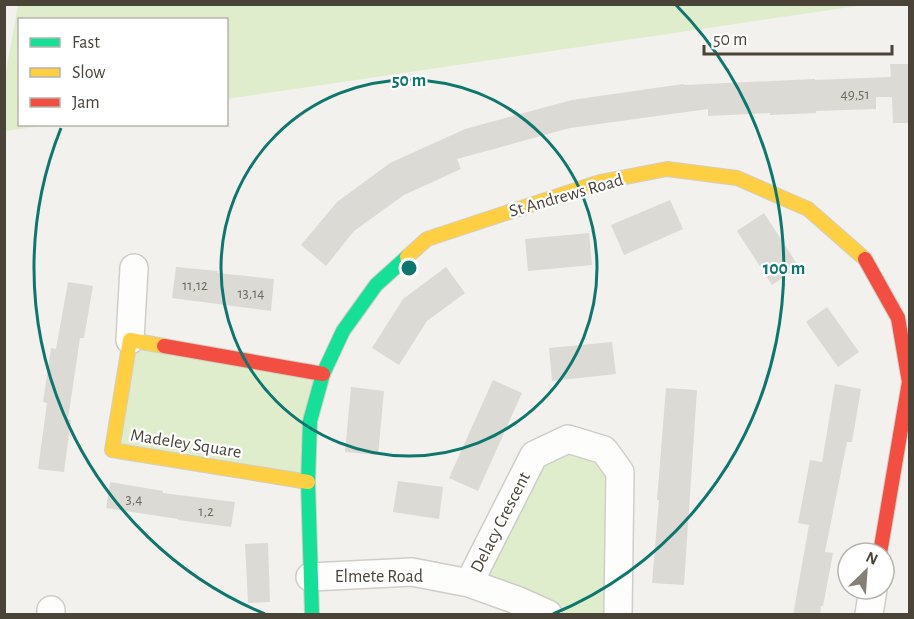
<svg xmlns="http://www.w3.org/2000/svg" width="914" height="619" font-family="'Alegreya Sans',sans-serif">
<style>
.green{fill:#e0edcd}
.building{fill:#dcdad5}
.lines{fill:none;stroke-linecap:round;stroke-linejoin:round}
.street-casing{stroke:#cfcdc9;stroke-width:30}
.fast-casing{stroke:#d2cec4;stroke-width:16}
.slow-casing{stroke:#d2cec4;stroke-width:16}
.jam-casing{stroke:#d2cec4;stroke-width:16}
.street{stroke:#fdfdfc;stroke-width:27}
.fast{stroke:#16e098;stroke-width:14}
.slow{stroke:#ffcf43;stroke-width:14}
.jam{stroke:#f24e42;stroke-width:14}
.ring{fill:none;stroke:#0f766e;stroke-width:3}
.labels{text-anchor:middle;stroke-width:4.5;stroke-linejoin:round;paint-order:stroke}
.number-label{font-size:15px;fill:#6f6a60}
.street-label{font-size:18px;fill:#4a4338;stroke:#fff}
.centre{fill:#0f766e;stroke:#fff;stroke-width:3}
.ring-label{font-size:18px;text-anchor:middle;font-weight:bold;fill:#0f766e;stroke:#fff;stroke-width:4.5;stroke-linejoin:round;paint-order:stroke}
</style>
<rect width="100%" height="100%" fill="#f2f1ed"/>
<path class="green" d="M18,5V4L864,5L227,99L226,20H20V124L50,125L5,131V77Z
M130,340L323,374L308,482L112,450Z
M568,439L620,472L618,614H548L469,583L534,455Z"/>
<path class="building" d="M890,64H909V123H893L892,97H876V109L816,111V113L770,115V113L708,116V109L570,128L457,159L461,169L404,195L354,231L326,266L301,245L337,202L390,163L465,129L572,100L683,84L684,85L815,79V80L891,77Z
M670,200L683,229L624,255L611,225Z
M764,213L799,267L772,285L737,231Z
M589,233L592,265L528,271L525,239Z
M176,267L218,271L217,273L274,279L271,311L172,298Z
M446,267L465,293L427,321L399,365L372,348L403,299Z
M68,282L93,286L84,338H80L68,419L71,420L64,472L38,469L47,403L43,402L51,348L56,349Z
M827,307L859,352L838,367L806,322Z
M612,342L616,374L552,381L549,348Z
M493,380L522,393L478,491L449,478Z
M835,384L861,389L852,442H847L825,552L833,553L823,606H821L820,615H793L809,525L798,523L810,460L822,462Z
M351,387L384,391L378,455L345,452Z
M666,388L697,390L684,585L652,583L659,500H657Z
M398,481L443,487L439,519L393,512Z
M110,482L163,491V493L235,502L231,527L178,520V519L106,508Z
M268,543L270,602L248,603L245,544Z"/>
<g class="lines">
<g class="street-casing">
<path id="street" d="M130,340L134,268
M310,577L412,572L469,583L519,601L548,614
M469,583L534,455L568,439L604,450L620,472L618,614
M51,614V610
M869,614L873,589"/>
</g>
<g class="fast-casing">
<path id="fast" d="M312,614L308,482L310,421L323,374L343,331L376,285L407,257"/>
</g>
<g class="slow-casing">
<path id="slow" d="M407,257L427,239L600,182L667,169L737,178L808,209L865,259
M164,346L130,340L112,450L308,482"/>
</g>
<g class="jam-casing">
<path id="jam" d="M865,259L898,318L909,382L880,553
M164,346L323,374"/>
</g>
<use href="#street" class="street"/>
<use href="#fast" class="fast"/>
<use href="#slow" class="slow"/>
<use href="#jam" class="jam"/>
</g>
<g class="ring">
<circle cx="409" cy="268" r="188"/>
<path d="M265 614A375 375 0 0 1 61 128M676 5A375 375 0 0 1 553 614"/>
</g>
<g class="labels">
<g class="number-label">
<text x="855" y="99">49,51</text>
<text x="195" y="290">11,12</text>
<text x="251" y="298">13,14</text>
<text x="134" y="504">3,4</text>
<text x="206" y="516">1,2</text>
</g>
<g class="street-label">
<text transform="translate(566 195) rotate(-16)" y="6">St Andrews Road</text>
<text transform="translate(186 443) rotate(9)" y="6">Madeley Square</text>
<text transform="translate(500 522) rotate(-63)" y="6">Delacy Crescent</text>
<text x="379" y="582">Elmete Road</text>
</g>
</g>
<circle cx="409" cy="268" r="9" class="centre"/>
<g class="ring-label">
<text x="409" y="86">50 m</text>
<text x="784" y="274">100 m</text>
</g>
<rect width="914" height="619" fill="none" stroke="#4a4338" stroke-width="12"/>
<rect x="18" y="18" width="210" height="108" fill="#ffffff" stroke="#b7b4af" stroke-width="1.5"/>
<rect x="30" y="38" width="30" height="9" fill="#16e098" stroke="#b7b4af" stroke-width="1.5"/>
<text x="72" y="48" font-size="18" fill="#4a4338">Fast</text>
<rect x="30" y="68" width="30" height="9" fill="#ffcf43" stroke="#b7b4af" stroke-width="1.5"/>
<text x="72" y="78" font-size="18" fill="#4a4338">Slow</text>
<rect x="30" y="98" width="30" height="9" fill="#f24e42" stroke="#b7b4af" stroke-width="1.5"/>
<text x="72" y="108" font-size="18" fill="#4a4338">Jam</text>
<g transform="translate(866 571) rotate(25)"><circle r="28" fill="#ffffff" stroke="#b7b4af" stroke-width="1.5"/>
<path d="M0-4.5L10 22L0 15L-10 22Z" fill="#858077"/>
<text y="-9" font-size="16" font-weight="bold" text-anchor="middle" fill="#4a4338">N</text>
</g>
<path d="M704 45v9h188v-9" fill="none" stroke="#4a4338" stroke-width="3"/>
<text x="713" y="45" font-size="18" fill="#4a4338" stroke="#ffffff" stroke-width="4.5" paint-order="stroke">50 m</text>
</svg>
